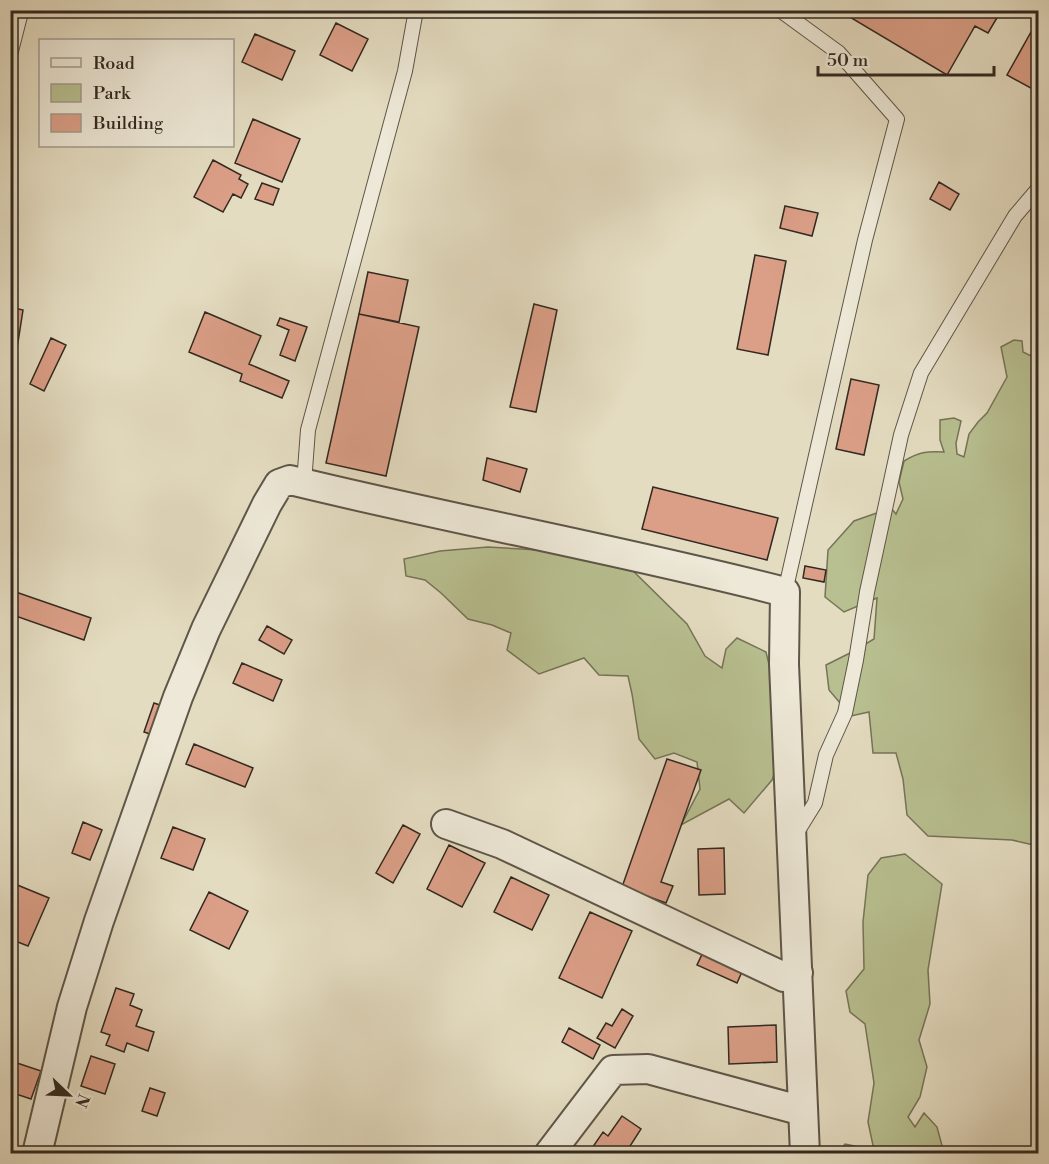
<svg xmlns="http://www.w3.org/2000/svg" width="1049" height="1164" font-family="'Libre Bodoni',serif">
<style>
.green{fill:#b8bf90;stroke:#757458;stroke-width:1.5}
.building{fill:#db9f87;stroke:#322920;stroke-width:1.5}
.lines{fill:none;stroke-linecap:round;stroke-linejoin:round}
.lane-casing{stroke:#5e5648;stroke-width:16}
.street-casing{stroke:#5e5648;stroke-width:32}
.lane{stroke:#ede8d7;stroke-width:14}
.street{stroke:#ede8d7;stroke-width:28}
</style>
<rect width="100%" height="100%" fill="#e4dcc1"/>
<filter id="stains"><feTurbulence type="fractalNoise" baseFrequency=".00333" numOctaves="4"/><feColorMatrix values="0 0 0 0 .2 0 0 0 0 .09 0 0 0 0 .02 0 0 0 .5 -.17"/></filter>
<radialGradient id="worn" r=".72"><stop offset=".6" stop-color="#630" stop-opacity="0"/><stop offset="1" stop-color="#630" stop-opacity=".3"/></radialGradient>
<path class="green" d="M1038,339V846L1012,840L928,836L907,815L903,779L896,753H873L869,712L851,716L829,690L826,665L850,653L874,639L877,598L844,612L825,597L828,550L854,521L891,508L896,514L903,499L899,482L904,461C919,452 926,451 944,452L940,440V420L954,418L961,421L956,443L957,454L964,457L969,434L978,422L987,413L1007,377L1001,347L1014,340L1022,341L1023,352L1031,356Z
M488,547L574,552L628,566L687,624L705,656L722,668L726,649L737,638L766,652L772,677L781,754L772,780L744,813L729,799L681,825L700,789L697,762L674,753L655,759L639,739L632,694L628,676L599,675L584,658L539,674L507,650L511,633L492,625L468,619L441,593L425,580L406,576L404,559L440,551Z
M905,854L942,884L928,970L930,1004L919,1040L927,1067L920,1097L908,1117L915,1127L924,1113L937,1127L944,1153H838L845,1144L874,1150L868,1122L874,1083L865,1024L850,1012L846,991L864,969L863,922L868,875L881,858Z"/>
<path class="building" d="M838,10H1001V11L988,33L975,26L947,75Z
M336,23L368,39L352,71L320,55Z
M1031,32L1038,36V92L1007,75Z
M255,34L295,51L282,80L242,62Z
M253,119L300,139L282,182L235,163Z
M213,160L241,175L239,179L248,184L241,198L233,194L223,212L194,197Z
M939,182L959,194L950,210L930,199Z
M262,183L279,189L273,205L255,199Z
M785,206L818,213L812,236L780,228Z
M755,255L786,261L768,355L737,349Z
M368,272L408,280L399,322L359,314Z
M534,304L557,310L536,412L510,407Z
M10,307L23,310L16,355L10,354Z
M205,312L261,336L249,364L289,381L282,398L240,381L242,374L189,352Z
M359,314L419,327L386,476L326,463Z
M280,318L307,327L295,361L280,355L289,330L277,325Z
M51,338L66,345L44,391L30,384Z
M851,379L879,385L864,455L836,449Z
M487,458L527,469L520,492L483,480Z
M653,487L778,518L767,560L642,529Z
M805,566L826,570L824,582L803,578Z
M10,590L91,618L84,640L10,614Z
M267,626L292,640L284,654L259,640Z
M242,663L282,680L273,701L233,683Z
M154,703L163,706L153,735L144,732Z
M194,744L253,768L245,787L186,764Z
M667,759L701,770L661,882L673,886L666,903L622,887Z
M83,822L102,830L90,860L72,853Z
M403,825L420,834L393,883L376,873Z
M173,827L205,839L193,870L161,858Z
M449,845L485,863L462,907L427,889Z
M724,848L725,894L699,895L698,849Z
M511,877L549,895L532,930L494,912Z
M10,882L49,898L28,946L10,939Z
M209,892L248,911L229,949L190,930Z
M590,912L632,931L602,998L559,978Z
M706,946L745,965L737,983L697,965Z
M116,988L134,994L130,1005L142,1010L136,1026L154,1032L148,1051L127,1043L124,1052L106,1045L110,1035L101,1032Z
M622,1009L633,1016L615,1048L597,1038L606,1023L612,1026Z
M776,1025L777,1062L729,1064L728,1027Z
M569,1028L600,1045L593,1059L562,1042Z
M91,1056L115,1064L105,1094L81,1086Z
M14,1062L41,1071L31,1099L10,1092V1074Z
M150,1088L165,1093L157,1116L142,1111Z
M622,1116L641,1129L625,1154H588L603,1132L608,1136Z"/>
<g class="lines">
<g class="lane-casing">
<path id="lane" d="M780,10L839,53L897,119L865,240L785,592
M10,55L20,16V10
M304,483L308,430L405,71L416,10
M797,832L815,803L826,755L845,713L856,660L867,592L901,435L921,373L1015,216L1038,189"/>
</g>
<g class="street-casing">
<path id="street" d="M446,824L502,844L784,977L798,973
M37,1154L72,1007L99,921L178,697L206,629L267,504L279,484L290,480C454,520 621,550 785,592L784,664L805,1154
M549,1154L613,1070L648,1069L803,1111"/>
</g>
<use href="#lane" class="lane"/>
<use href="#street" class="street"/>
</g>
<rect width="1049" height="1164" fill="none" stroke="#e4dcc1" stroke-width="36"/>
<rect x="12" y="12" width="1025" height="1140" fill="none" stroke="#322920" stroke-width="3"/>
<rect x="18" y="18" width="1013" height="1128" fill="none" stroke="#322920" stroke-width="1.5"/>
<rect x="39" y="39" width="195" height="108" fill="#ede8d7" stroke="#a29c8e" stroke-width="1.5"/>
<rect x="51" y="58" width="30" height="9" fill="#ede8d7" stroke="#a29c8e" stroke-width="1.5"/>
<text x="93" y="69" font-size="18" fill="#322920">Road</text>
<rect x="51" y="84" width="30" height="18" fill="#b8bf90" stroke="#a29c8e" stroke-width="1.5"/>
<text x="93" y="99" font-size="18" fill="#322920">Park</text>
<rect x="51" y="114" width="30" height="18" fill="#db9f87" stroke="#a29c8e" stroke-width="1.5"/>
<text x="93" y="129" font-size="18" fill="#322920">Building</text>
<g transform="translate(69 1095) rotate(113)" stroke="#ede8d7" stroke-width="4.5" paint-order="stroke">
<path d="M0-4.5L10 22L0 15L-10 22Z" fill="#322920"/>
<text y="-9" font-size="16" font-weight="bold" text-anchor="middle" fill="#322920">N</text>
</g>
<path d="M818 66v9h176v-9" fill="none" stroke="#322920" stroke-width="3"/>
<text x="827" y="66" font-size="18" fill="#322920" stroke="#ede8d7" stroke-width="4.5" paint-order="stroke">50 m</text>
<rect width="100%" height="100%" filter="url(#stains)"/>
<rect width="100%" height="100%" fill="url(#worn)"/>
</svg>
